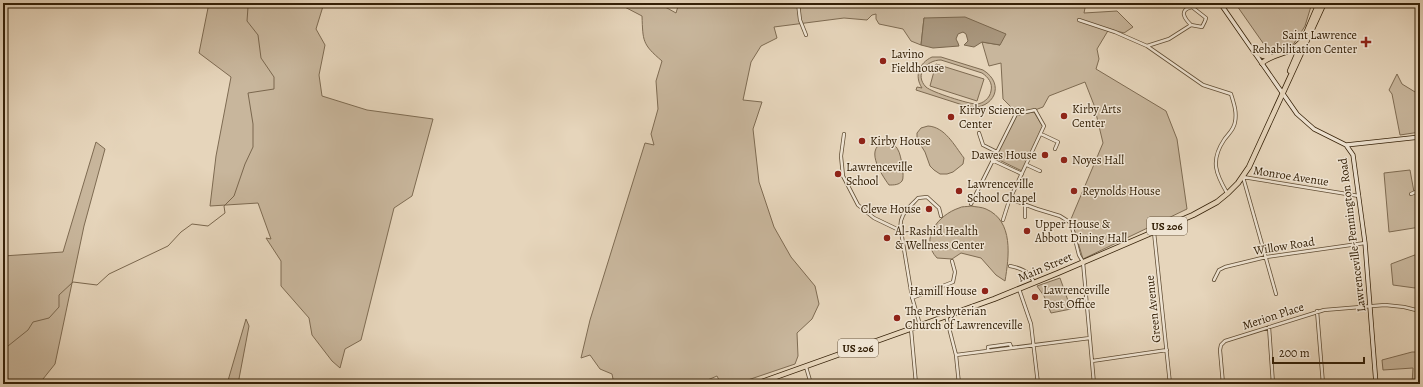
<svg xmlns="http://www.w3.org/2000/svg" width="1423" height="387" font-family="Alegreya,serif">
<style>
.green{fill:#c8b69c;stroke:#7e6b52;fill-rule:evenodd}
.water{fill:#a9977e;stroke:#7a674e}
.lines{fill:none;stroke-linecap:round;stroke-linejoin:round}
.stream{stroke:#7a674e;stroke-width:1}
.street-casing{stroke:#604d34;stroke-width:4}
.secondary-casing{stroke:#342007;stroke-width:5}
.highway-casing{stroke:#342007;stroke-width:6}
.street{stroke:#efe4d3;stroke-width:2.5}
.secondary{stroke:#efe4d3;stroke-width:3.5}
.highway{stroke:#e6d5bb;stroke-width:4.5}
.poi-dot{fill:#8f2418;stroke:#efe4d3;stroke-width:1.5}
.labels{text-anchor:middle;stroke-width:3;stroke-linejoin:round;paint-order:stroke}
.shield{fill:#efe4d3;stroke:#6c5b44;stroke-width:1}
.shield-label{font-size:11px;font-weight:bold;fill:#342007}
.poi-label{font-size:12px;fill:#342007;stroke:#efe4d3;text-anchor:start}
.street-label{font-size:12px;fill:#342007;stroke:#efe4d3}
</style>
<rect width="100%" height="100%" fill="#e6d5bb"/>
<filter id="stains"><feTurbulence type="fractalNoise" baseFrequency=".005" numOctaves="4"/><feColorMatrix values="0 0 0 0 .2 0 0 0 0 .09 0 0 0 0 .02 0 0 0 .5 -.17"/></filter>
<radialGradient id="worn" r=".72"><stop offset=".6" stop-color="#630" stop-opacity="0"/><stop offset="1" stop-color="#630" stop-opacity=".3"/></radialGradient>
<path class="green" d="M209,3H324L316,29L325,45L319,75L322,96L367,110L433,119L412,196L394,208L361,340L345,349L340,368L332,361L312,335L309,318L281,286V261L266,238L271,239L258,203L210,206L216,156L231,77L199,53Z
M617,3H658L676,13L679,3H1086L1084,13L1117,11L1133,27L1124,33L1109,29L1097,49L1099,59L1096,69L1166,111L1177,139L1187,209L1083,259L1071,219L1103,143L1094,105L1085,82L1049,96L1043,107L1035,110L1015,111L1003,99L1001,63L989,66L982,42L1000,45L924,18L921,45L911,41L903,29L879,24L876,19V14L872,15L867,20L844,18L774,27L777,38L761,46L751,62L743,100L762,102L753,129L759,182L774,227L791,257L815,286L819,304L812,319L797,333L798,356L795,364L736,384H721L717,376L698,384H614L612,374L600,369L590,355L581,358L590,320L645,143L654,145L651,134L658,109L656,81L662,61C642,44 643,41 642,16Z
M1235,3H1312L1305,26L1293,45L1270,53Z
M932,57H941L983,70C1006,84 994,110 969,107L916,90L917,87L922,88C914,76 919,63 932,57ZM941,60L982,73C988,77 993,83 991,91C990,98 983,104 976,104C969,104 931,92 926,87C914,75 926,60 941,60Z
M936,64L984,79L977,101L930,86Z
M1397,74L1402,84L1420,95V132L1400,135L1392,94L1389,90Z
M1034,112L1043,127L1022,171L995,158L1017,115Z
M928,126C945,127 954,145 964,158L963,164L953,172L947,174H940L934,170L930,166L925,152L917,139V133L921,128Z
M96,142L105,149L84,226L55,364L39,384H3V256L63,252Z
M888,142C892,144 896,145 898,150C901,154 905,178 902,181C899,185 894,185 889,185C881,174 862,145 888,142Z
M1410,170L1414,192H1420V227L1389,232L1384,173Z
M971,206C976,207 982,207 986,209C1014,221 1009,257 1005,281L996,275L981,258L961,253L952,259L937,258C919,239 938,215 959,208C962,206 967,207 971,206Z
M1420,253V275L1415,288L1393,285L1391,264Z
M1060,278L1071,309L1051,313L1044,296L1037,286Z
M246,319L249,326L238,384H227Z
M1412,352H1420V384H1412L1413,368L1383,370L1382,360Z"/>
<path class="water" d="M965,17L1006,34L1000,45L982,42L974,47L964,45L968,41L966,34L963,32L958,34L956,39L958,43L959,46L933,48L921,45L924,18Z"/>
<g class="lines">
<path class="stream" d="M3,350L28,330L33,322L49,318L59,307V295L73,282L97,285L109,274L168,246L181,232L192,224L208,226L225,213L224,206L234,196L245,164L253,147V124L248,93L274,89V77L261,58L258,35L247,21L248,7L249,3"/>
<g class="street-casing">
<path id="street" d="M798,3L800,20L806,35
M1079,20L1115,32L1147,46L1203,85L1231,94C1234,104 1237,112 1235,122C1234,130 1228,134 1224,140C1210,161 1216,174 1227,193
M1147,46L1169,39L1191,25L1202,27L1205,21L1206,18L1192,7C1178,10 1185,19 1191,25
M979,133L983,145L997,152
M844,134L841,156L843,176L858,205L874,218L901,231L912,297L920,325
M1041,134L1058,142L1055,149
M992,160L1022,174
M1027,165L1040,171
M1411,194L1420,190
M1010,199L1037,209L1060,216L1071,223L1079,255L1083,262L1094,384
M971,204L1016,114L1035,110L1044,126L1009,201L1003,220
M1025,217V204
M901,231C898,215 908,209 918,198L927,197L939,208L941,216
M1154,232L1170,384
M1010,266C1020,268 1030,271 1034,283
M1214,280L1219,270L1225,267L1266,257L1365,243
M1019,289L1031,324L1038,384
M1276,294L1243,177L1359,196
M912,298L953,282L955,272L952,261
M1317,311L1323,384
M946,316L956,355L959,384
M1269,327L1273,384
M911,329L916,384
M988,350V347L1010,344L1011,347
M956,355L1090,338
M1092,361L1167,350
M806,367L811,384
M949,384L959,383
M1223,384L1220,350L1221,345L1225,341L1324,310L1385,305L1404,307L1420,311"/>
</g>
<g class="secondary-casing">
<path id="secondary" d="M1220,3L1297,114L1314,129L1346,145L1353,155L1365,243L1376,384
M1346,145L1420,137"/>
</g>
<g class="highway-casing">
<path id="highway" d="M1254,52L1263,56H1270
M1262,63C1275,52 1288,56 1301,42
M1290,71L1319,3
M756,384L994,299L1058,273L1193,215L1217,202L1228,193L1238,183L1249,167L1324,3"/>
</g>
<use href="#street" class="street"/>
<use href="#secondary" class="secondary"/>
<use href="#highway" class="highway"/>
</g>
<g class="poi-dot">
<path d="M1364 36h4v4h4v4h-4v4h-4v-4h-4v-4h4z"/>
<circle cx="883" cy="61" r="4"/>
<circle cx="1064" cy="116" r="4"/>
<circle cx="951" cy="117" r="4"/>
<circle cx="862" cy="141" r="4"/>
<circle cx="1045" cy="155" r="4"/>
<circle cx="1064" cy="160" r="4"/>
<circle cx="838" cy="174" r="4"/>
<circle cx="959" cy="191" r="4"/>
<circle cx="1074" cy="191" r="4"/>
<circle cx="929" cy="209" r="4"/>
<circle cx="1027" cy="231" r="4"/>
<circle cx="887" cy="238" r="4"/>
<circle cx="985" cy="291" r="4"/>
<circle cx="1035" cy="297" r="4"/>
<circle cx="897" cy="318" r="4"/>
</g>
<g class="labels">
<g class="shield">
<rect x="1147" y="217" width="40" height="18" rx="3"/>
<rect x="838" y="339" width="40" height="18" rx="3"/>
</g>
<g class="shield-label">
<text x="1167" y="230">US 206</text>
<text x="858" y="352">US 206</text>
</g>
<g class="poi-label">
<text x="1357" y="39" text-anchor="end">Saint Lawrence<tspan x="1357" dy="14">Rehabilitation Center</tspan></text>
<text x="891" y="58">Lavino<tspan x="891" dy="14">Fieldhouse</tspan></text>
<text x="1072" y="113">Kirby Arts<tspan x="1072" dy="14">Center</tspan></text>
<text x="959" y="114">Kirby Science<tspan x="959" dy="14">Center</tspan></text>
<text x="870" y="145">Kirby House</text>
<text x="1037" y="159" text-anchor="end">Dawes House</text>
<text x="1072" y="164">Noyes Hall</text>
<text x="846" y="171">Lawrenceville<tspan x="846" dy="14">School</tspan></text>
<text x="967" y="188">Lawrenceville<tspan x="967" dy="14">School Chapel</tspan></text>
<text x="1082" y="195">Reynolds House</text>
<text x="921" y="213" text-anchor="end">Cleve House</text>
<text x="1035" y="228">Upper House &amp;<tspan x="1035" dy="14">Abbott Dining Hall</tspan></text>
<text x="895" y="235">Al-Rashid Health<tspan x="895" dy="14">&amp; Wellness Center</tspan></text>
<text x="1043" y="294">Lawrenceville<tspan x="1043" dy="14">Post Office</tspan></text>
<text x="977" y="295" text-anchor="end">Hamill House</text>
<text x="905" y="315">The Presbyterian<tspan x="905" dy="14">Church of Lawrenceville</tspan></text>
</g>
<g class="street-label">
<text transform="translate(1291 176) rotate(9)" y="4">Monroe Avenue</text>
<text transform="translate(1352 235) rotate(-97)" y="4">Lawrenceville-Pennington Road</text>
<text transform="translate(1284 246) rotate(-9)" y="4">Willow Road</text>
<text transform="translate(1045 267) rotate(-23)" y="4">Main Street</text>
<text transform="translate(1153 309) rotate(-96)" y="4">Green Avenue</text>
<text transform="translate(1273 316) rotate(-18)" y="4">Merion Place</text>
</g>
</g>
<rect width="1423" height="387" fill="none" stroke="#e6d5bb" stroke-width="16"/>
<rect x="4" y="4" width="1415" height="379" fill="none" stroke="#342007" stroke-width="2"/>
<rect x="8" y="8" width="1407" height="371" fill="none" stroke="#342007"/>
<path d="M1273 357v6h91v-6" fill="none" stroke="#342007" stroke-width="2"/>
<text x="1279" y="357" font-size="12" fill="#342007" stroke="#efe4d3" stroke-width="3" paint-order="stroke">200 m</text>
<rect width="100%" height="100%" filter="url(#stains)"/>
<rect width="100%" height="100%" fill="url(#worn)"/>
</svg>
